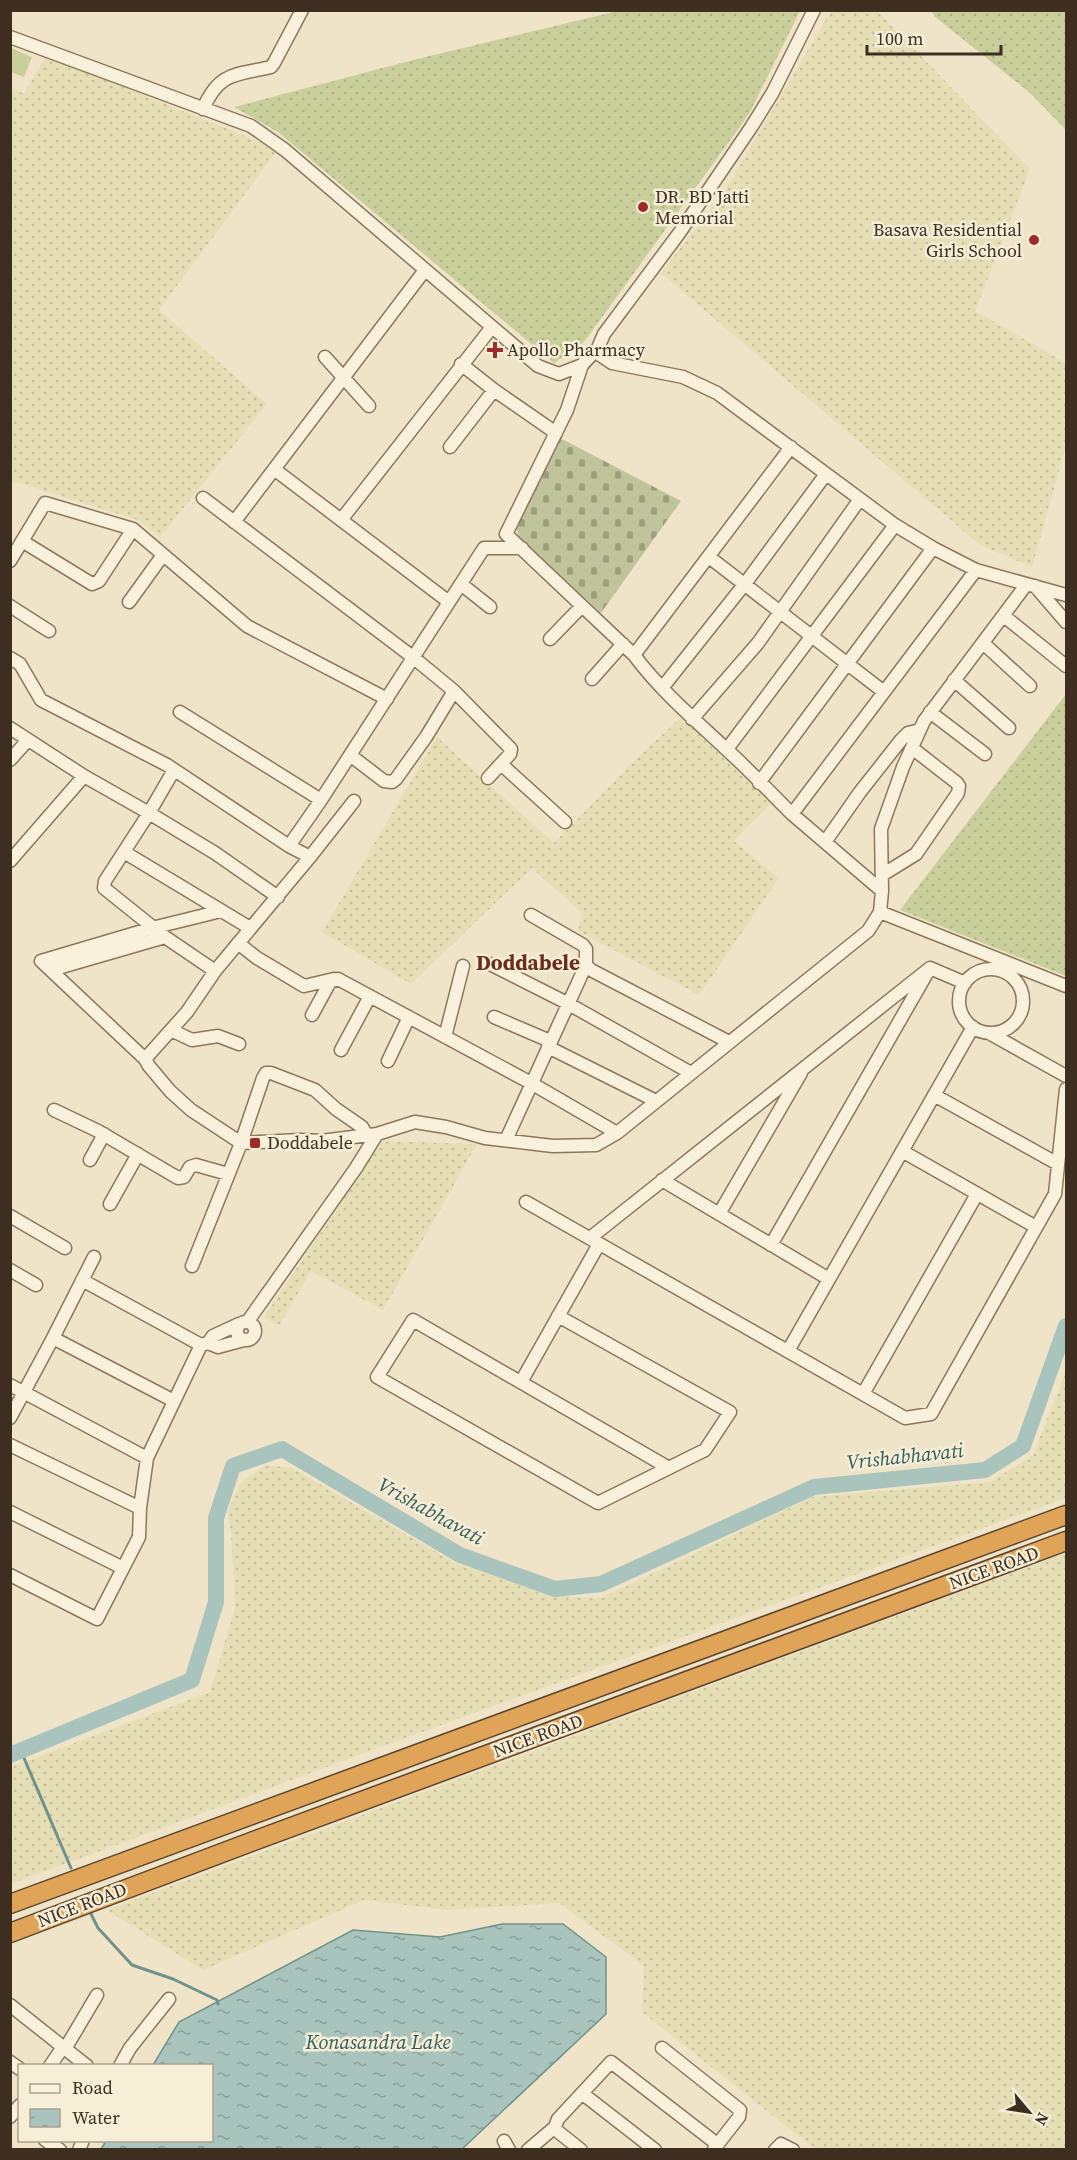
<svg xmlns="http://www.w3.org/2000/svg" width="1077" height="2160" font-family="'Source Serif 4',serif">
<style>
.farmland{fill:url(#farmland-dots)}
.grass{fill:url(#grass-dots)}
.cemetery{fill:url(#cemetery-stones)}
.pitch{fill:#c9cf9b}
.water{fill:url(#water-ripples);stroke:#6f938a;stroke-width:1.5}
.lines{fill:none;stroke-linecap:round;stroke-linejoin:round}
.stream{stroke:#6f938a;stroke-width:3}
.river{stroke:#a9c4bc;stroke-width:16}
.minor-casing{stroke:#8d765c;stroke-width:15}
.highway-casing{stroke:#5b4430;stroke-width:21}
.minor{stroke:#faf1dc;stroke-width:12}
.highway{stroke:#e0a458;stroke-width:18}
.poi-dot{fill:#9e2a2b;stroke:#f7eed8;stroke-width:2}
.labels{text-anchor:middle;stroke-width:5;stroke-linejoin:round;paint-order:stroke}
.poi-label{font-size:18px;fill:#3d2e20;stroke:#f7eed8;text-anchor:start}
.street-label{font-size:18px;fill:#3d2e20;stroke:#f7eed8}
.water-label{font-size:20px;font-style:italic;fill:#2f5d5a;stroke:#f7eed8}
.quarter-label{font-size:21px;font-weight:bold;fill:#6b2e1e;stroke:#f7eed8}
</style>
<defs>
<pattern id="farmland-dots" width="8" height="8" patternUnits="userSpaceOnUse" patternTransform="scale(1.5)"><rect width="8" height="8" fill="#e6deb5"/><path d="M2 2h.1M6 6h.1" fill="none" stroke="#c6bf9b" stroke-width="1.8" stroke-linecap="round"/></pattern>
<pattern id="grass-dots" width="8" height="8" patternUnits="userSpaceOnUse" patternTransform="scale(1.5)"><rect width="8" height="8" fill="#c9cf9b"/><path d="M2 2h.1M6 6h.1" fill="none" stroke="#aeb285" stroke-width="1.8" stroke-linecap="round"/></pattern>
<pattern id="cemetery-stones" width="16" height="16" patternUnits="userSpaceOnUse" patternTransform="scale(1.5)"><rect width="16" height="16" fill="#bfc49a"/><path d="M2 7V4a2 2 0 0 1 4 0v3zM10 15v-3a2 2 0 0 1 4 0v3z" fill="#9ca07d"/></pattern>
<pattern id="water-ripples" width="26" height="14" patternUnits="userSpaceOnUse" patternTransform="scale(1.5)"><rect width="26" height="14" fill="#a9c4bc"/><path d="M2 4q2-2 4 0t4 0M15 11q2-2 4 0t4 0" fill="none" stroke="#8ba098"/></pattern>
</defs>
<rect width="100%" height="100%" fill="#f0e4c8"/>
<path class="farmland" d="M831,11H877L1030,169L975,311L1066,363V446L1032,567L980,545L661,273L724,192Z
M46,56L260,142L275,153L159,310L267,404L160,537L138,520L13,481L11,486V87L24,94Z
M682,717L770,804L734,841L779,878L699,995L578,931L582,913L532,868L411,984L322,932L437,737L554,843L639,756Z
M382,1141L477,1144L383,1310L311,1271L279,1326L264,1317Z
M1066,1371V1498L386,1745L11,1884V1767L210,1692L235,1608L231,1532L228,1511L240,1483L266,1465L292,1468L457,1564L552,1596L601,1598L813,1497L990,1482L1033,1455Z
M1066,1553V2149H815L642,2012L644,1966L559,1903L448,1910L364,1900L203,1970L107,1910Z"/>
<path class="grass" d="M622,10L800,11L749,114L584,342L554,363L278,132L234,107L413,60Z
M932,11H1066V130L1029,92L934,16Z
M1066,694V976L900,910Z"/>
<path class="cemetery" d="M560,438L681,501L601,613L519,536L515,525Z"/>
<path class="pitch" d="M11,48L32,57L24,77L11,72Z"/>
<path class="water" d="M502,1924H563L606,1957V2014L462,2149H101L106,2141L212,2140V2066L153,2065L179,2022L353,1930L440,1937Z"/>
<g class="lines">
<path class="stream" d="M21,1751L71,1868
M91,1914L98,1928L132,1965L173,1979L217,2000L218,2004"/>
<path class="river" d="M10,1755L192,1680L216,1602V1518L233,1466L282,1449L460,1555L555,1589L601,1584L814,1487L985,1470L1023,1446L1066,1326"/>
<g class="minor-casing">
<path id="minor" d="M10,37L251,126L285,150L538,366L559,374L582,365L598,348L604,334L680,232L752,126L773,92L814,10
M203,109C219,72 235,75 271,67L274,63L302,10
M598,348L600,355L612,363L683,377L717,393L895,525L933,548L976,570L1066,595
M325,357L369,406
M461,364L494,390L556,433
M582,365L567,410L506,534L634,655C660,690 693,718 725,748C748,769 770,792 792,814
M450,447L494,390
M274,469L449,602
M203,498L414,658L454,691L511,749L510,754L488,778
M341,520L492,327
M234,522L425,270
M22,541L92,584L99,581L133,529
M709,557L884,692
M10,561L45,503L133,529L247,626L387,699
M461,584L490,607
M1035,586L1066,622
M129,602L163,555
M10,606L49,631
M1004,616L1066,666
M550,639L582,606
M983,643L1030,686
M634,655L791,447
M10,658L20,664L41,700L167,765L289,846
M592,679L623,644
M954,680L1009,728
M662,688L747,581L826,474
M180,712L321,800
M930,712L985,754
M692,719L758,643L860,499
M10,728L84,776L149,813L215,853L278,897
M727,749L895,525
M350,755L384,781L392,782L396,779L426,737L454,691
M10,760L28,740
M501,764L565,822
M174,770L149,813L105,881L104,888L165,937L215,971
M759,783L933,548
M825,842L860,792L901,740L908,733L920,730
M124,852L250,928
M310,857L354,801
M10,861L84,776
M882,875L916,854L958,793L959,786L957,783L912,748
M882,891L792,814L976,570
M221,911L156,927L41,961L145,1059L149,1066L170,1091L191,1110L241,1143L300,1140L321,1141L377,1134L415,1122L446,1127L485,1138L553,1146L596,1145L617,1133L868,931L880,912L882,891L881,829L903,767L924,721L1026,585
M880,912L1066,986
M531,915L583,945L586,949V965L591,970L729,1042
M238,943L257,958L304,986L334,979
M490,964L567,1003L691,1073
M959 1001a32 32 0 1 1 64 0a32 32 0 1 1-64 0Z
M51,970L165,937
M312,1015L330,982L338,979L531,1083L617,1133
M494,1017L550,1041
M171,1030L192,1040L218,1036L239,1044
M989,1033L1066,1076
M445,1037L463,966
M548,1047L656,1101
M341,1050L370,996
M145,1059L187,1012L215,971L310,857L289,846L321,800L484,548H522
M388,1061L409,1017
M934,1095L1058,1164
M54,1110L98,1131L178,1178L184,1177L190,1167L196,1165L228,1174
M506,1140L586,965
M902,1151L1036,1227
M90,1160L104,1134
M662,1180L829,1279
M526,1202L905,1418L931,1414L1055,1194L1066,1089
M110,1204L138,1154
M719,1214L801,1073
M10,1216L65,1248
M590,1238L930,968
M771,1245L930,968L965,983
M192,1266L241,1143L263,1078L266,1073H271L315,1090L336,1109L362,1127L366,1134
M10,1270L36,1285
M82,1280L201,1345
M558,1316L730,1412L705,1450L598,1503L377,1377L413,1320L669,1468
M248,1321L356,1168L377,1134
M237 1331a9 9 0 1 1 18 0a9 9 0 1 1-18 0Z
M239,1324L213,1336L208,1343L218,1347L244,1340
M53,1338L94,1257
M788,1351L973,1027
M521,1382L599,1244
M10,1385L147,1458
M863,1394L977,1194
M10,1418L53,1338L174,1401
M10,1445L140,1508
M10,1512L123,1568
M10,1575L97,1619L139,1537L140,1508L147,1458L201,1345L208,1343
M10,2005L87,2066
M662,2048L740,2110L739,2117L714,2149
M65,2049L97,1995
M10,2062L20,2069
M50,2066L63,2047
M120,2066L130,2048L169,1999
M583,2094L655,2150
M10,2117L20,2105
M45,2140L60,2150
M504,2141L509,2150
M79,2150L83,2140
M528,2150L555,2127
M581,2150L556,2130L555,2127L558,2119L611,2062L717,2144
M775,2150L781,2144L793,2150"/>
</g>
<g class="highway-casing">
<path id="highway" d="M10,1904L1066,1515
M10,1933L259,1839L1066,1541"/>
</g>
<use href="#minor" class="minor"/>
<use href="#highway" class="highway"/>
</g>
<g class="poi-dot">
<circle cx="643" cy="207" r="6"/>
<circle cx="1034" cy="240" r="6"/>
<path d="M492 341h6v6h6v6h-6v6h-6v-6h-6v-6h6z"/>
<rect x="249" y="1137" width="12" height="12" rx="3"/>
</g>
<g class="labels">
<g class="poi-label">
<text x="655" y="203">DR. BD Jatti<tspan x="655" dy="21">Memorial</tspan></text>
<text x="1022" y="236" text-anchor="end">Basava Residential<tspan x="1022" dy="21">Girls School</tspan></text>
<text x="507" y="356">Apollo Pharmacy</text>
<text x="267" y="1149">Doddabele</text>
</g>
<g class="street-label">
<text transform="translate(994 1568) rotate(-20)" y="6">NICE ROAD</text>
<text transform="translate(538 1736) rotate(-20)" y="6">NICE ROAD</text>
<text transform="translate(82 1905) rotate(-21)" y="6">NICE ROAD</text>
</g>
<g class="water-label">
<text transform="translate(905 1456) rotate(-6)" y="7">Vrishabhavati</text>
<text transform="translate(431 1511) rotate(29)" y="7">Vrishabhavati</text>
<text x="378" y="2049">Konasandra Lake</text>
</g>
<g class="quarter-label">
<text x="528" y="970">Doddabele</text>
</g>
</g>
<rect width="1077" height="2160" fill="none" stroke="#3d2e20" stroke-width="24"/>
<rect x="18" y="2064" width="195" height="78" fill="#f7eed8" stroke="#ada18e" stroke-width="1.5"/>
<rect x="30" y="2084" width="30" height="9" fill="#faf1dc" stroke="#ada18e" stroke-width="1.5"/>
<text x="72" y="2094" font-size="18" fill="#3d2e20">Road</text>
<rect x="30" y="2109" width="30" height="18" fill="url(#water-ripples)" stroke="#ada18e" stroke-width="1.5"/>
<text x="72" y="2124" font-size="18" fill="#3d2e20">Water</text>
<g transform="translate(1029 2112) rotate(119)" stroke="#f7eed8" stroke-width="4.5" paint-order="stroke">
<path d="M0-4.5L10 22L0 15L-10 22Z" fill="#3d2e20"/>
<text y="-9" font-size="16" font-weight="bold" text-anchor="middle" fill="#3d2e20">N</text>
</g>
<path d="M867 45v9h134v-9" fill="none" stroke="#3d2e20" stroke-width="3"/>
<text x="876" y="45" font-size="18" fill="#3d2e20" stroke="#f7eed8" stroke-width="4.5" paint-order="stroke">100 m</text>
</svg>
